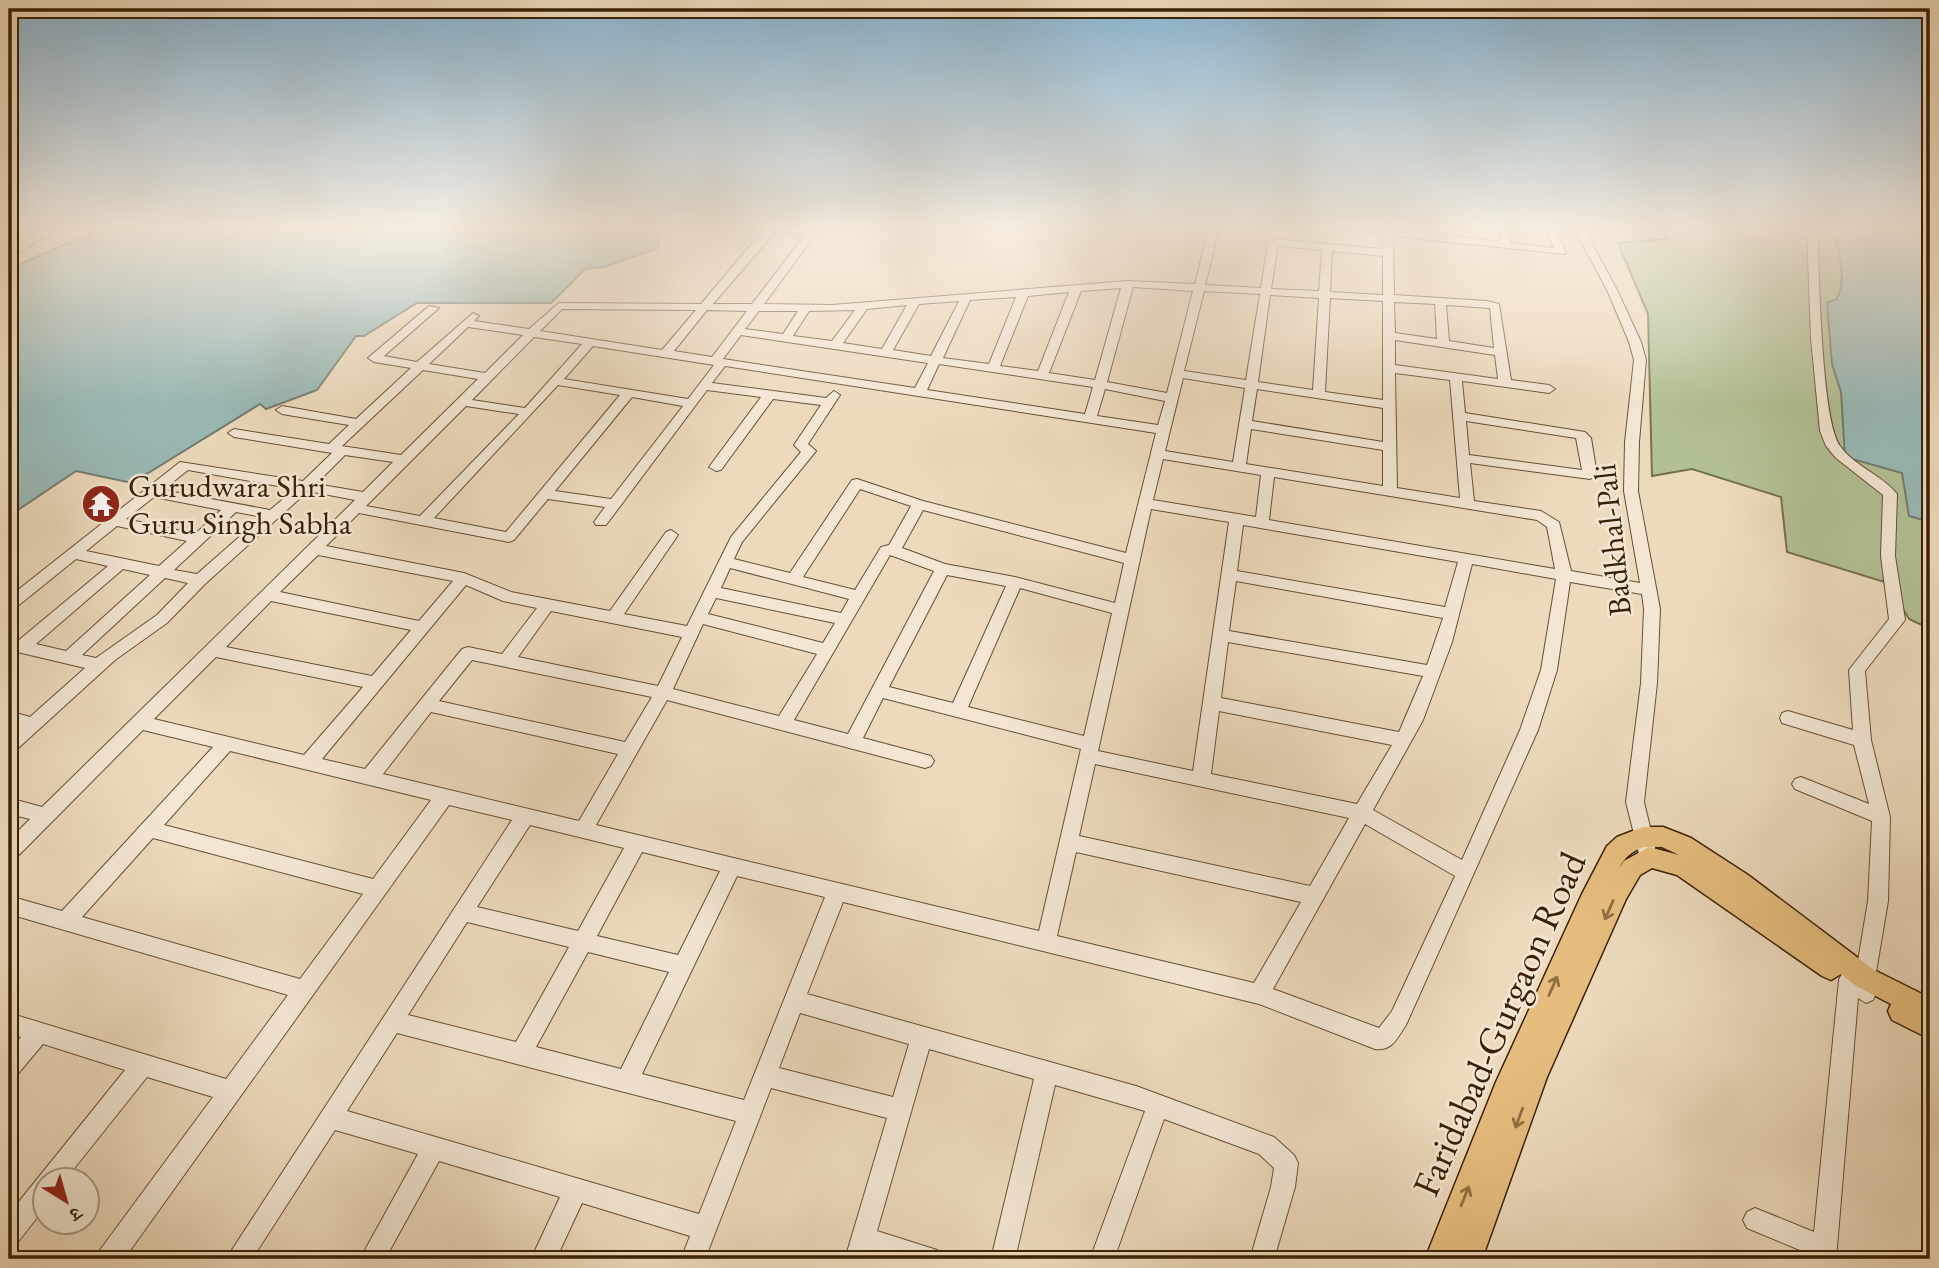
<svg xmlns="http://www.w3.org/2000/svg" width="1939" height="1268" font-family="'EB Garamond','Noto Serif Devanagari',serif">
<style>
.green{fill:#b2c195;stroke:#76714c;stroke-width:2}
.water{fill:#9abab7;stroke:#747d6f;stroke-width:2}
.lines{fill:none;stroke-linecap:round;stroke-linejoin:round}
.minor-casing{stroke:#674f32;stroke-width:2}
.major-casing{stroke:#3a2104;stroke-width:3}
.minor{fill:#f3e7d4;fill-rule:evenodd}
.major{fill:#e6bd7e;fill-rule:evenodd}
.oneway{stroke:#906f41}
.labels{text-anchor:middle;stroke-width:5;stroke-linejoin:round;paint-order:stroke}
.poi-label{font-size:32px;fill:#3a2104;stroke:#f3e7d4;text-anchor:start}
.street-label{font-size:32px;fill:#3a2104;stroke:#f3e7d4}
.near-street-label{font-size:38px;fill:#3a2104;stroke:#f3e7d4}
</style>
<rect width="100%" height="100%" fill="#eddabd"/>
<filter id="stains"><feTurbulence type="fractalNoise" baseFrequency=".00286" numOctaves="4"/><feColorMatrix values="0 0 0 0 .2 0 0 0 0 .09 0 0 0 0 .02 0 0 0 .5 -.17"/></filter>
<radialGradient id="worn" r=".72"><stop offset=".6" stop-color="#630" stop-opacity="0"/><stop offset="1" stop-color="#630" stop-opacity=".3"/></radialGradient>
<path class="green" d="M1661,228H1930V629L1909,619L1888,583L1787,552L1781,497L1692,469L1652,476L1648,314L1618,243L1666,239Z"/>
<path class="water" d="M102,228H660L658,248L604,267L585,269L551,303H417L364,336H356L317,390L266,409L260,404L132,483L76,471L9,516V269Z
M1833,228H1930V522L1909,516L1902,473L1845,457L1841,392L1832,364L1827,303L1837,299C1847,277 1839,251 1833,228Z"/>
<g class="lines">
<g class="minor-casing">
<path id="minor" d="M9,228L42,231L59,228L9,258V251L35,235Z
M765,228L808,229L815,235L764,304L832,305L1128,281L1195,284L1209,228H1219L1205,285L1261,288L1268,242L1273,239L1383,249V235L1347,228H1393L1500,242L1499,228H1509L1511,243L1554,248L1545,228H1555L1566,252L1565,254L1393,236L1394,295L1487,301L1499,304L1511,380L1549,385L1555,389L1549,393L1462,381L1465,413L1585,432L1591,438L1597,475L1590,479L1470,463L1474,501L1541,511L1559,522L1571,571L1640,583L1624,491L1625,442L1634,360L1629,342L1608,292L1574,228H1584L1618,292L1641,342L1646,360L1639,442L1638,491L1660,609L1657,683L1644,802L1655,848L1653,854L1646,856L1639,854L1626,802L1641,683L1644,609L1642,594L1570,582L1557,670L1538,730L1406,1025C1397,1038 1393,1051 1375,1049L1259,1004L843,902L807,994L1136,1086L1274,1137L1294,1155L1298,1163L1295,1187L1274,1259H1250L1271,1187L1274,1168L1259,1154L1164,1119L1114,1259H1090L1145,1111L1055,1085L1015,1259H991L1034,1079L929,1049L877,1231L937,1250L940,1259H889L871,1254L869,1259H845L887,1118L771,1088L705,1259H681L690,1236L582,1203L556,1259H531L560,1197L439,1161L385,1259H360L418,1154L335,1130L252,1259H226L512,820L449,805L124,1259H97L100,1250L213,1097L147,1077L65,1180H46V1206L18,1242L9,1245V1214L125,1070L43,1044L17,1075L9,1078V1051L21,1037L9,1033V1013L226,1079L288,995L9,914V896L62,911L213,747L143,730L16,858L9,860V840L30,819L9,814V798L42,807L355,500L308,491L205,584L167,623L115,660L15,751L9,753V736L19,727L9,725V711L30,717L85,668L9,650V638L19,640L108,566L76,559L14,609L9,610V597L180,462L303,481L332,453L234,437L228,433L234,429L329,444L349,425L282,414L276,410L282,406L356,419L411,368L374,362L368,358L429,306L439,308L384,356L417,362L473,313L479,316L474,321L529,329L559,303L701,304ZM776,231L805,235L752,304H713ZM1278,246L1322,250L1319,291L1271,289ZM1332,251L1383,256V295L1330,292ZM1133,287L1193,291L1167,393L1107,382ZM1121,288L1095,380L1049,373L1081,291ZM1204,291L1260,294L1246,380L1184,371ZM1069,292L1038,371L1000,366L1028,296ZM1270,295L1319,298L1313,390L1258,382ZM1016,297L989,364L943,358L970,300ZM1330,298L1383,301V400L1325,392ZM959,301L931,356L893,350L919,304ZM1394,302L1435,304L1437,339L1395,333ZM907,305L882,349L843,343L867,309ZM1446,305L1490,308L1494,348L1449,341ZM562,309L696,310L662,350L540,331ZM707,310L747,311L712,357L674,351ZM855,310L832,341L793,336L809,311ZM759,311H798L783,334L745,329ZM468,327L523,335L485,373L429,364ZM741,335L928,363L915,388L723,359ZM534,337L582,344L525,408L472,400ZM1395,340L1495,355L1498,379L1395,365ZM593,346L714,365L688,399L564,379ZM939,364L1093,387L1085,414L927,390ZM725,366L1156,433L1126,553L923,501L857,479L852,480L790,573L734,559L742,542L816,451L808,444L840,395L834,391L826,398L712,383ZM423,370L478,379L401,455L342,446ZM1395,373L1450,380L1460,498L1397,488ZM1183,378L1245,388L1233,462L1165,451ZM558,385L620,395L506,532L434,518ZM1105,389L1165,401L1158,425L1097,416ZM1257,389L1383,408V442L1252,421ZM707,390L761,397L709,467L716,471L721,470L773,399L821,405L794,445L801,452L731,537L687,626L624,614L678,535L671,530L666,532L610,611L511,592L464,573L326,546L359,513L509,542L514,540L548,499L605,507L594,522L596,525H606ZM632,397L683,406L611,499L555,491ZM466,406L519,414L420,516L366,506ZM1466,421L1576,438L1582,470L1469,455ZM1251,429L1383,450V486L1246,464ZM345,455L393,462L363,492L316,484ZM1163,459L1261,475L1256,517L1153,500ZM188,470L295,489L270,510L163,490ZM1274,477L1537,520L1547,527L1555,569L1269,520ZM860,489L911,506L889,545L881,547L855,590L803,577ZM154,497L221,510L195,534L126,519ZM1151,509L1229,522L1193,771L1098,751ZM923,510L1124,563L1115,603L1015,577L945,564L902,548ZM236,512L262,517L197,574L174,570ZM1243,525L1458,562L1445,607L1237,571ZM117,526L187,541L159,566L86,551ZM318,555L453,581L419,621L280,592ZM890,555L934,571L848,734L794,720ZM1472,564L1556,579L1541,670L1520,730L1462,860L1373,810L1423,720L1452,642ZM730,568L849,599L841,613L721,588ZM123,569L150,575L66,651L36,644ZM947,575L1006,586L953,703L889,687ZM165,578L188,583L157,615L96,658L82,655ZM1236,581L1443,618L1427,665L1229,631ZM466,585L503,601L537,608L502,654L468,647L462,649L365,769L322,759ZM1020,588L1112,613L1084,736L968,707ZM716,598L835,623L823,643L708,614ZM271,601L411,630L372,676L226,647ZM551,611L682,637L658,686L518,657ZM703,624L817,654L779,716L673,689ZM1228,642L1423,676L1399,732L1221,698ZM216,657L363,687L304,755L154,719ZM472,660L652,697L625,742L439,701ZM883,698L1081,749L1039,931L596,825L667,700L925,768L931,766L934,761L931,756L863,738ZM1219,711L1392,745L1357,804L1211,774ZM431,712L618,754L579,821L383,774ZM230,751L431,800L373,879L164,825ZM1095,764L1349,818L1310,886L1079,836ZM1365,824L1455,876L1392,1011L1379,1028L1273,989ZM530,825L624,848L578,931L477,907ZM153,838L363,894L300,979L82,917ZM642,852L720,871L678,955L597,936ZM1076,852L1301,902L1254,983L1057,936ZM737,876L825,897L744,1100L642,1074ZM467,922L569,947L516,1042L408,1015ZM588,952L669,972L621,1069L536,1047ZM800,1013L909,1044L893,1097L779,1068ZM397,1033L736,1121L699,1214L347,1111Z
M1807,228H1817C1819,268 1821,420 1840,446C1854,466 1882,475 1897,494L1895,556L1905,620L1865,671L1871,740L1890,817L1888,901L1875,978L1876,993L1873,1000L1866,1003L1858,998L1836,1259H1812V1255L1747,1228L1743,1220L1747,1212L1755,1208L1814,1232L1839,980L1842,973L1849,970L1856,973L1868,901L1872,821L1795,789L1792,784L1795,779L1801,777L1869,804L1854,745L1782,723L1780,718L1782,713L1788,711L1853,730L1849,670L1889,619L1881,556L1883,495L1836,458L1826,446L1820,431L1811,338Z"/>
</g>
<g class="major-casing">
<path id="major" d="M1643,827H1663L1691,838L1748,875L1874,970L1930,998V1039L1892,1020L1888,1011L1891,1004L1856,986L1841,974L1831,980L1822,976L1677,875L1652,868L1640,875L1626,899L1547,1077L1482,1259H1425L1496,1082L1582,894L1607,846L1617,837ZM1644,847H1662L1679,855L1649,847L1624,861L1619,868C1625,857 1632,851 1644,847Z"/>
</g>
<use href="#minor" class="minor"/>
<use href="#major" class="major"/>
</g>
<defs><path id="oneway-shaft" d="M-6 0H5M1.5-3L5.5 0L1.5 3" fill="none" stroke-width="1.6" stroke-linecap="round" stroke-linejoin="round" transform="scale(1.75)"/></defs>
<g class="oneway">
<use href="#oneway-shaft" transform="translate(1609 910) rotate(114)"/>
<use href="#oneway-shaft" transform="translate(1553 986) rotate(-66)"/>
<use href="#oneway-shaft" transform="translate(1519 1118) rotate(110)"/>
<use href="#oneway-shaft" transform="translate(1465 1196) rotate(-68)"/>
</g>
<linearGradient id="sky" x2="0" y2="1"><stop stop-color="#89b6d4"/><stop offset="0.56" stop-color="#f7eee1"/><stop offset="1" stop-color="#f7eee1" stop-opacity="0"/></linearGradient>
<rect width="1939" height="406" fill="url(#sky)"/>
<defs>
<g id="temple-disc" transform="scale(2.0125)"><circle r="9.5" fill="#8f2418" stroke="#f3e7d4"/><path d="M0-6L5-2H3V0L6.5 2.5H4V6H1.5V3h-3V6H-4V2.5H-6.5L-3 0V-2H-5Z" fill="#fff"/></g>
</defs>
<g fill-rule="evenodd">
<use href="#temple-disc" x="101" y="504"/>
</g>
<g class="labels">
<g class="poi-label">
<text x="128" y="497">Gurudwara Shri<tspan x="128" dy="37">Guru Singh Sabha</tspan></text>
</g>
<g class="street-label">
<text transform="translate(1612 540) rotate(-96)" y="11">Badkhal-Pali</text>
</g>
<g class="near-street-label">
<text transform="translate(1499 1024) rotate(-66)" y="13">Faridabad-Gurgaon Road</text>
</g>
</g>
<rect width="1939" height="1268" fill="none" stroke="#eddabd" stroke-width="35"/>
<rect x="10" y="10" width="1918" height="1247" fill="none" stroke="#3a2104" stroke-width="3.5"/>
<rect x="18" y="18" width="1904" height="1233" fill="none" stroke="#3a2104" stroke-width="2"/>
<g transform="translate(66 1201) rotate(143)"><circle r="33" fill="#f3e7d4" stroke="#a99881" stroke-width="2"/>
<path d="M0-5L12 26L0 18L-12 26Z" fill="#8f2418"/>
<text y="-10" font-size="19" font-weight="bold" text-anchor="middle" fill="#3a2104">उ</text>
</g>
<rect width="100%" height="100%" filter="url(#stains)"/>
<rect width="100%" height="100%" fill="url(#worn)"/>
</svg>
